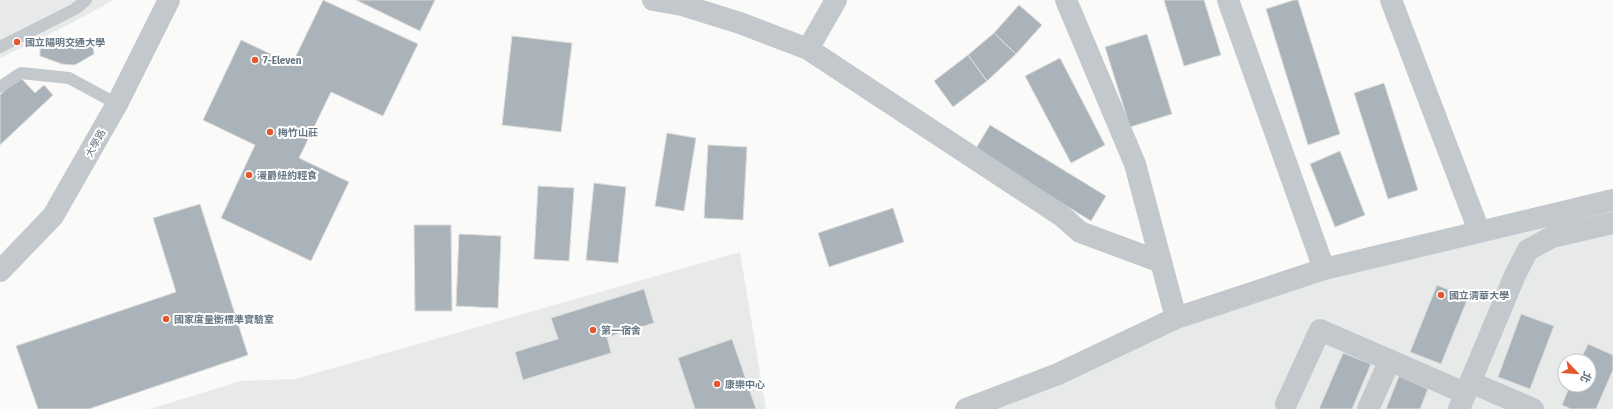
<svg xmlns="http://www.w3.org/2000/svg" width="1613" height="409" font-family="'Fira Sans','Noto Sans TC',sans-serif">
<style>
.built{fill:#e8e9e9;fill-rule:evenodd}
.building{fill:#aab3b9;stroke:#dcdcda}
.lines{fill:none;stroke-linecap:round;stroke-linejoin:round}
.lane{stroke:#c3c8cc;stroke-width:12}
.street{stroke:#c3c8cc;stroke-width:22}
.poi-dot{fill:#e4572e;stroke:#fff;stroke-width:1.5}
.labels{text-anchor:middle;stroke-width:4;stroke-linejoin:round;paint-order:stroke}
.poi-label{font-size:10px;font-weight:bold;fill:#657683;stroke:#fff;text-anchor:start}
.street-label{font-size:10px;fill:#657683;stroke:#fff}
</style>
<rect width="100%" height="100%" fill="#fafaf8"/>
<path class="built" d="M0,0H114L68,25L0,58Z
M1613,206V409H987L1177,324L1363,266ZM1565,361H1589V385H1565Z
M740,252L766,409H150L241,381L295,379Z"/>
<path class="building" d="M323,0L418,44L383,116L331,92L299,158L349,182L311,261L221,218L255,145L203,120L241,40L292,64Z
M356,0H435L420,31Z
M1164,0H1204L1221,55L1184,66Z
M1294,0H1298L1340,134L1308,145L1266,9Z
M1019,5L1042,25L1016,54L994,33Z
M994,33L1016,54L987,81L968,55Z
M1147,34L1172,114L1130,127L1105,47Z
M512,36L572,43L561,132L502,125Z
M92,42L94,54L75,65L62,64L40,56V49Z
M968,55L987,81L953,107L934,81Z
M1060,58L1105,145L1071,163L1025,76Z
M20,77L35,93L44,85L53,95L0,145V95Z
M1384,83L1418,190L1388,199L1354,93Z
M990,125L1106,196L1091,221L975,150Z
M667,133L696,138L684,211L655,206Z
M708,145L747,147L743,220L704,218Z
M1340,151L1365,215L1335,227L1310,164Z
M594,183L626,187L618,263L586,260Z
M538,186L574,188L569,261L534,259Z
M200,204L248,355L89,409H38L16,346L176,292L153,218Z
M893,208L904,242L829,267L818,233Z
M414,225H451L452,311H415Z
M459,234L501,236L498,308L456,306Z
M1437,285L1468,298L1441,364L1410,352Z
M644,289L654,323L607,337L611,353L523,380L515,352L558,339L551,318Z
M1521,314L1554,326L1530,389L1498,377Z
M732,339L756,409H695L678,358Z
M1588,344L1613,355V370L1596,409H1571L1562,405L1570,385H1589V361H1580Z
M1343,353L1371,364L1352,409H1319Z
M1399,376L1428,389L1420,409H1386Z"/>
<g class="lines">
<path class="lane" d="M0,47L75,9L86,0
M0,87L21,73L69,78L117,104"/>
<path class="street" d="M653,0L682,5L740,23L808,49L1062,216L1080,232L1161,262
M1066,0L1135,164L1176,318
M1228,0L1324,269
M1391,0L1479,231
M808,49L836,0
M0,271L53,216L117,104L169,0
M1470,382L1533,409
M1286,404L1320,330L1465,393
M966,409L1058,374L1176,318L1324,269L1613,200
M1368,409L1390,360
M1459,409L1515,275L1528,250L1552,237L1613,223"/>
</g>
<g class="poi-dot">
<circle cx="17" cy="42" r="4"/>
<circle cx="255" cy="60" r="4"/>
<circle cx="270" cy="132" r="4"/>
<circle cx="249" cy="175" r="4"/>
<circle cx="1441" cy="295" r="4"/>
<circle cx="166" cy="319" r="4"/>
<circle cx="593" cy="330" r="4"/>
<circle cx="717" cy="384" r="4"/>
</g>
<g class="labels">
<g class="poi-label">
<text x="25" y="46">國立陽明交通大學</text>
<text x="263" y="64">7-Eleven</text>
<text x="278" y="136">梅竹山莊</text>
<text x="257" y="179">漫爵紐約輕食</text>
<text x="1449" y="299">國立清華大學</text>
<text x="174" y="323">國家度量衡標準實驗室</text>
<text x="601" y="334">第一宿舍</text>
<text x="725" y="388">康樂中心</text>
</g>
<g class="street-label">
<text transform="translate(95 143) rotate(-61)" y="4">大學路</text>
</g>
</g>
<g transform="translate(1577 373) rotate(115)"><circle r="19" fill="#ffffff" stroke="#c1c8cd"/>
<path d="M0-3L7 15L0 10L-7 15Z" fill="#e4572e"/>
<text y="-6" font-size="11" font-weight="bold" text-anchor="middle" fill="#657683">北</text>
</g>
</svg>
